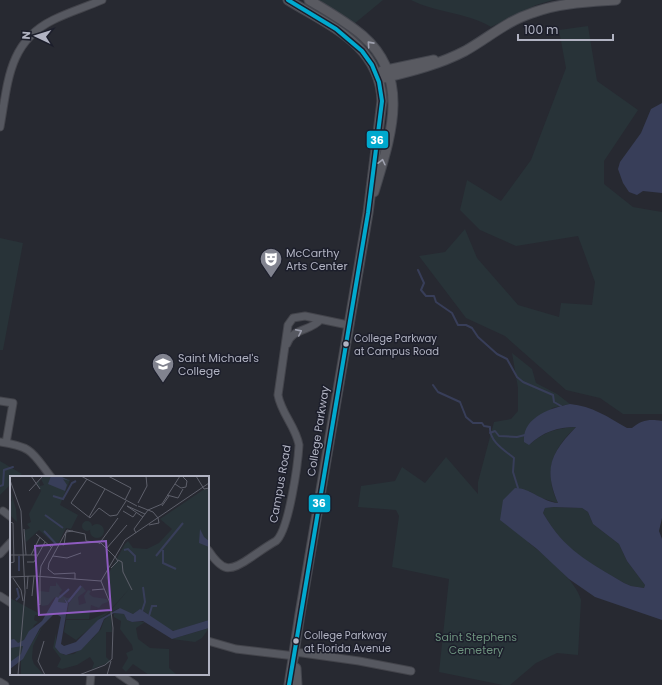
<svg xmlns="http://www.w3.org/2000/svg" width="662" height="685" font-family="Poppins,sans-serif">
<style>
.green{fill:#283338}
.water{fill:#383e59;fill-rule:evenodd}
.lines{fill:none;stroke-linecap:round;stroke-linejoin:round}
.stream{stroke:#383e59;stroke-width:2}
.minor-casing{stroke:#43444b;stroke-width:9}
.major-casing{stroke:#44464e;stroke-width:11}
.minor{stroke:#565860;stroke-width:7}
.major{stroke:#595a61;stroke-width:9}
.bus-1-casing{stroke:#1c1e2b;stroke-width:7}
.bus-1{stroke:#00a9ce;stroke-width:4}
.oneway{stroke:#9fa1af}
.oneway2{stroke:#9a9caa}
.bus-dot{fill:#b1b3c2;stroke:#1c1e2b;stroke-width:1.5}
.labels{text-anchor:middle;stroke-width:3;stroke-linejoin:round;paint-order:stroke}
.bus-label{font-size:10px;fill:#b1b3c2;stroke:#1c1e2b;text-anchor:start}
.poi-label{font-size:11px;fill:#b1b3c2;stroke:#1c1e2b;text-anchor:start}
.street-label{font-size:11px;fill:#b1b3c2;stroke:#1c1e2b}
.park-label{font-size:11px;fill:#6b907c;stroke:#1c1e2b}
.inset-river{fill:none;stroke:#383e59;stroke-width:2}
.inset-road{fill:none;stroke:#5e606b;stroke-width:1}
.view{fill:#8e5bc0;fill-opacity:0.15;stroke:#8e5bc0;stroke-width:2}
.inset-edge{fill:none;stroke:#b1b3c2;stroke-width:2}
.line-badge{stroke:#1c1e2b;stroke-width:1.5}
.badge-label{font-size:11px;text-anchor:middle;font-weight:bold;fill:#fff}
</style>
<rect width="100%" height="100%" fill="#272931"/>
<path class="green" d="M315,0H383L354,24Z
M411,0H553L536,5L491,27C466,12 436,13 411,0Z
M588,26L597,81L638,110L604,161V184L633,207L662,212V414H623L600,398L566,390L505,336L466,318L419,256L445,252L465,229L477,258L518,305L559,317L561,303L592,305L595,282L578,236L516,246L480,230L460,210L467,180L501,201L531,160L566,68L559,30Z
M0,238L23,243L3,350H0Z
M512,353L532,369L536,383L557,394L570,404L552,408L529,445C544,432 556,428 576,427C552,449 543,472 558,503L541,498L529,491L528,542C544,555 576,580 581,600L578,655L557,653L536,663L510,685H503L439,672L449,579L392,567L399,516L396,510L358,507L361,486L395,481L402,467L425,483L446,457L478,494V482L494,422L511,419L518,411V388Z
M0,461L22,474L18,477H11V484L0,495Z
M554,507L582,508L588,512L593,524L619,544L627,561L645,585L644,588L631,586L624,583C587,561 565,552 543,513L545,508Z"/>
<path class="water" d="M662,103V193L643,191L637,195L629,192L623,183L618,169L620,162L641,133L651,109Z
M570,404C592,406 608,417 627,428H632C642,420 649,419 662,421V518L659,531L662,539V620L595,597L569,579L537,549L500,520L503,500L515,488C531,488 542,502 558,503C543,468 551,453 576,427C557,427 543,432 529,445L524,442C522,417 551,408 570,404ZM554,507L582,508L588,512L593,524L619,544L627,561L645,585L644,588L631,586L624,583C588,561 565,551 543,513L545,508Z"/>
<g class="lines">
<path class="stream" d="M418,270L424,283L421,290L426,296H434L436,302L452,313L458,325H466L472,328L478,337L497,354L507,359L517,377L523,382L553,395L554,402L561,406
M433,385L438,392L460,402L466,417L473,423H482L484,426L490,427C489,441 504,450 514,458L513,472L518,488
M490,433L495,431L499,436L517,437L525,435
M0,486L3,485L4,470L13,467"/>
<g class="minor-casing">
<path id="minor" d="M0,127C8,83 8,42 53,20C69,12 86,7 102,0
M287,344C292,328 311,331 320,320
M0,401L13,403L6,443
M0,442C33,447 32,452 51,477
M3,511L11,517
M208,550C222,571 229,573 250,558C259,552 267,546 276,541C289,530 298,463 299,445C296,427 281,413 278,395L288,325L293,318L305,316L348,325
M0,554L11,542
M0,596L11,603
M208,641L236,649L295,656
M295,652L359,661L411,671
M119,674L135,685
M0,682L5,685
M90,685L91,674"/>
</g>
<g class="major-casing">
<path id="major" d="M288,0C330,26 380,45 382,101L368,213L300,614L289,685
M309,0C327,11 347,22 363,36C412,79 390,138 374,192
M382,71L434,60
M384,78C413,71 440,64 465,51C488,38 507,21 532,13C559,3 587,2 616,0
M296,668L297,685"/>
</g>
<use href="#minor" class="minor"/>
<use href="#major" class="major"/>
<g class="bus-1-casing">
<path id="bus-1" d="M288,0L336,29L362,51L372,65L379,82L382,101L368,213L289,685"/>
</g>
<use href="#bus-1" class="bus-1"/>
</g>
<defs><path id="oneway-chevron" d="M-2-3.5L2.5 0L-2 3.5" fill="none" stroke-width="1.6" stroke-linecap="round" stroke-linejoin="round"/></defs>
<g class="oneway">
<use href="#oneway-chevron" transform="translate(370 44) rotate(-132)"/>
<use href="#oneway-chevron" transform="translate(382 162) rotate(-77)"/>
</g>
<use class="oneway2" href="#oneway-chevron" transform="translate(299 332) rotate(-26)"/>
<defs>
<g id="theatre-pin" transform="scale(1.15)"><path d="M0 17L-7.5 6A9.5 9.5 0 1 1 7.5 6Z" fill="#81838f" stroke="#1c1e2b"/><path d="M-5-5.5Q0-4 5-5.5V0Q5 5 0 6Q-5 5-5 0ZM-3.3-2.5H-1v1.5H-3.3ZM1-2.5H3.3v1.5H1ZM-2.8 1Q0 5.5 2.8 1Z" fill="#fff"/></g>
<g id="university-pin" transform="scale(1.15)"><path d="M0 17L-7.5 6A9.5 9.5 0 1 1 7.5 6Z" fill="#81838f" stroke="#1c1e2b"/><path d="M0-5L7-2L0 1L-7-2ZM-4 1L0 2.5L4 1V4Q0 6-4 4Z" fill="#fff"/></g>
</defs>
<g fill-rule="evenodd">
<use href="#theatre-pin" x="271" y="259"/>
<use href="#university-pin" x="163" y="364"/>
</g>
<g class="bus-dot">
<circle cx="346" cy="344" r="3.5"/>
<circle cx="296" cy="641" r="3.5"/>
</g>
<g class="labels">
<g class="bus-label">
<text x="354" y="342">College Parkway<tspan x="354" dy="13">at Campus Road</tspan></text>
<text x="304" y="639">College Parkway<tspan x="304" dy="13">at Florida Avenue</tspan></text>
</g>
<g class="poi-label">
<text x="286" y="257">McCarthy<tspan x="286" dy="13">Arts Center</tspan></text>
<text x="178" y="362">Saint Michael's<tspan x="178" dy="13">College</tspan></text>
</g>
<g class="street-label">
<text transform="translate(318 431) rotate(-81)" y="4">College Parkway</text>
<text transform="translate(280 484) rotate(-80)" y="4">Campus Road</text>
</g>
<g class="park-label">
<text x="476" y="641">Saint Stephens<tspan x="476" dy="13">Cemetery</tspan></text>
</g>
</g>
<g transform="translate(10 476)">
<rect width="199" height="199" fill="#272931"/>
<path d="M34,0H51L60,4L50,29L68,39L61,53L56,52L47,70L29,54L16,66L15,63V54L20,52L17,48L21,46L19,38L31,15L27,7L29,4L30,10L34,9L31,3ZM0,13L6,33L7,46L0,39V26L2,25ZM199,13V144L165,155L157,153L131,133L123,138L109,132L102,136V133L120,112L102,132L97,116L100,106L96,102L115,68L118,65L123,72L137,73L149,67L162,53L150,43L193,14ZM72 50a5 5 0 1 1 10 0a5 5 0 1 1-10 0ZM80 55a7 7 0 1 1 14 0a7 7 0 1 1-14 0ZM46,106L52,114L49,118L57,122L63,121L58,127L54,123L56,128L47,127L40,136L49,123L45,121L38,129L32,130L28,123L29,115L39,116L40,110H46ZM72,110L76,115L68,121L69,129L76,127L74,120L78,114L81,115L79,118L83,121L97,123L98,126L92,128L89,132L81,129L79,143H56L59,127ZM0,122L32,139H25L24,144L28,146L24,149L13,178L0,187ZM100,135L66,164L54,156L56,144H80ZM104,137L114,138L117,144L122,146H135L126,152L128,163L140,172L159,173V192L167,199H139L123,188L116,196L112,192L118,182L116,177L123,174L122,169L110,153L111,145L104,141ZM101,138L102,156H96V181L100,185L98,187L82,193L84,187L80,181L67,189L52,193L47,191L51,183L43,172L46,157V172L54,179L64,178L83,162L91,153L94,144ZM33,149L23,170L22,182L24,188L34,199H11V184ZM199,152L192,162L185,166L162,163Z" fill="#283338"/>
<path d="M41,0H50L60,5L53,3L57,9L55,15L38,8ZM190,53L194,61L199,65V71L189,67ZM46,121L49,122L48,126L56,127L54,122L58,127L51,168L54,170L66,166L88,144L110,132L123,138L130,133L163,155L199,144V152L162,163L133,145L122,146L117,144L114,138L104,137L94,143L89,155L71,174L56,179L50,177L45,171L51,141L45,137L30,152L13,183L0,193V186L11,178L13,170L0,172V164L4,163L8,167L14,164L19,155L32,145Z" fill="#383e59"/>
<path class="inset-river" d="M43,20L53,23L62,7L66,5M35,39L53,52M34,55L47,69M114,74L118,73L125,80V86M153,74V87L166,93M9,80V95M146,80L173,47M49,122L59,113M6,124L9,121L7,112M58,126L71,110M132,135L135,126L133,111M139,140L142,130H147"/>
<path class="inset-road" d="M21,0L30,13M71,0L127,30M98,0L121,12L115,24M186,0L194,13L199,12M77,3L61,27L80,42L89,32L100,40L107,39L116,25M0,4L11,35L15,116L8,199M165,8L171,12L176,11L177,5L172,0M19,15L33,0M157,19L168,22L173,13M128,27L137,10L136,0M117,30L135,38M117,30L133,41M128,30L143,36L148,42M152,30L159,20M113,35L123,41L126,37M79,41L95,13M0,46L3,47L4,86L0,87M139,49L149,47L148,42M14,53L16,79M126,57L124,53L138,34L152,28L170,0M26,58L41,71M50,68L54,69L56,56L63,55M89,68L108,42M96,73L117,49M0,79H28M21,79L30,61M43,80L57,82L71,77M108,84L112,86L113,96L122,114M17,86H24L35,66M101,92L108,85L105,81M30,100L31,90L43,69M0,101L24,100L91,105L115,64L199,7M3,102L11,114L13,125M65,103V97L44,98L38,93L39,87L57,54L75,58L76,65L91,67L105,81M17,113L18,100M82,114L94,113M22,120L24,100M28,127L30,129V100M34,165L28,185L35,199M69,199L95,189L102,183L103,152L100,127L91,105M97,199L101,185"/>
<path class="view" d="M96,65L101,134L29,139L25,70Z"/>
<rect width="199" height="199" class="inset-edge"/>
</g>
<g class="line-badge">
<rect x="366" y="130" width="23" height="19" rx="4" fill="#00a9ce"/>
<rect x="308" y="494" width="23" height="19" rx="4" fill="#00a9ce"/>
</g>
<g class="badge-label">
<text x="377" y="144">36</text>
<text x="319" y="507">36</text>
</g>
<g transform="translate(36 36) rotate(274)" stroke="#1c1e2b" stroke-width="3" paint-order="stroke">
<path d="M0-3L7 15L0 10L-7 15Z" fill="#b1b3c2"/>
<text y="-6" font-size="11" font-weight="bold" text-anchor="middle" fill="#b1b3c2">N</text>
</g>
<path d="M518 34v6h95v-6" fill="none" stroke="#b1b3c2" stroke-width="2"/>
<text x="524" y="34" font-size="12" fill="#b1b3c2" stroke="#1c1e2b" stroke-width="3" paint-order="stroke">100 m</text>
</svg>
